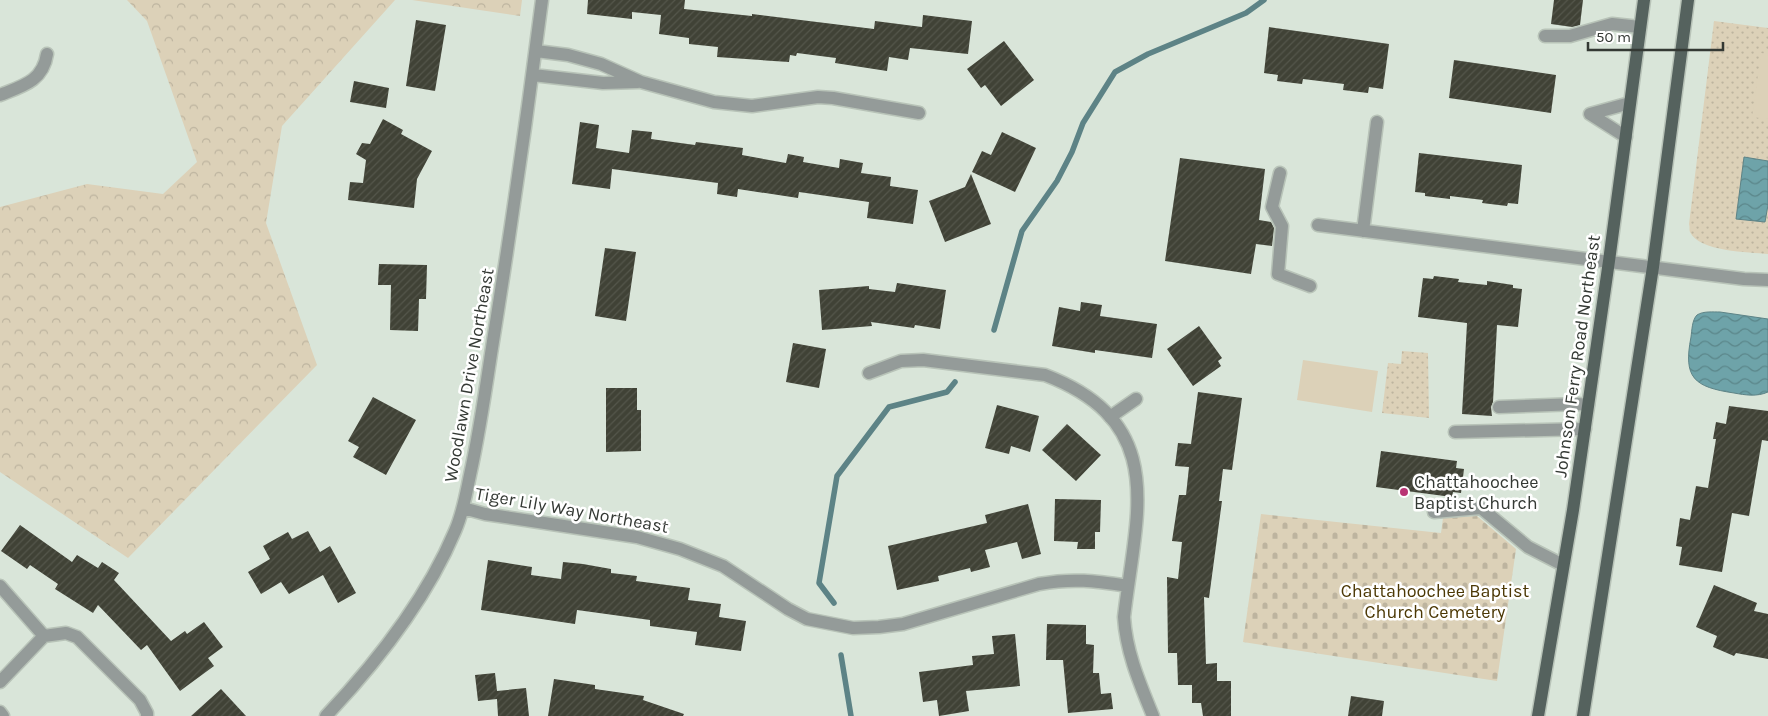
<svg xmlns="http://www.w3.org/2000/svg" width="1768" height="716" font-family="Karla,sans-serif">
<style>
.grass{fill:url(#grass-dots)}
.forest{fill:url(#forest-crowns)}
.cemetery{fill:url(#cemetery-stones)}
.pitch{fill:#dcd1b8}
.water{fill:url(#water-waves);stroke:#5d8386}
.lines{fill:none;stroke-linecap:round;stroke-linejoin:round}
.stream{stroke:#5d8386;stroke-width:5.5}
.building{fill:url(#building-hatch)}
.minor-casing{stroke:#b8c3b8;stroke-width:15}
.major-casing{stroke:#b8c3b8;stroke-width:15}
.minor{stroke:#949b99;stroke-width:12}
.major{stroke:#55625e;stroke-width:12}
.poi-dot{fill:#b93373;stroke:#fff;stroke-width:2}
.labels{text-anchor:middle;stroke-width:5;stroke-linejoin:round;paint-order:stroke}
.street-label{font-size:18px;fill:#343934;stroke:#fff}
.poi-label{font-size:18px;fill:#343934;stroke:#fff;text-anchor:start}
.park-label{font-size:18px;fill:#4c3805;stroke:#fff}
</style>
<defs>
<pattern id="grass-dots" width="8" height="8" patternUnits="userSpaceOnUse" patternTransform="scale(1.25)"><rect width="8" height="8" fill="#dcd1b8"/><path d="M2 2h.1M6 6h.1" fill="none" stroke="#bdb49f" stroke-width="1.8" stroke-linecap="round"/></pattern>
<pattern id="forest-crowns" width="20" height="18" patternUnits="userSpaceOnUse" patternTransform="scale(1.25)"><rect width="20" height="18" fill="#dcd1b8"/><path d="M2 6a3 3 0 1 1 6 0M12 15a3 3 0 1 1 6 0" fill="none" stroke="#bdb49f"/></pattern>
<pattern id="cemetery-stones" width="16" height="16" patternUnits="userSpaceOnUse" patternTransform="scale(1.25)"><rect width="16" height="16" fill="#dcd1b8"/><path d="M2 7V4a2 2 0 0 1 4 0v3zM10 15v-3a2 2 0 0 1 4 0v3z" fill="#bdb49f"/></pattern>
<pattern id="water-waves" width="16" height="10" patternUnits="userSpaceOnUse" patternTransform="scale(1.25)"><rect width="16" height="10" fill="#6ea3a9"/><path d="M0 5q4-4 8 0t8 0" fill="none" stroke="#5b868a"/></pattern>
<pattern id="building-hatch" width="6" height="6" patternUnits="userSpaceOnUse" patternTransform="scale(1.25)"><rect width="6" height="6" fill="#404236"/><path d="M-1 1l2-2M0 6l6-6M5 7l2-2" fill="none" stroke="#54564b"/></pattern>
</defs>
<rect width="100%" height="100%" fill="#d9e5d9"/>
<path class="grass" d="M1714,21L1768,28V254C1749,252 1699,252 1690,232C1689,230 1690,227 1689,224Z
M1402,351L1428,353L1429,418L1382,413L1388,363L1401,364Z"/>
<path class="forest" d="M127,0H395L282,126L266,223L317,365L128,558L0,472V207L87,184L163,194L197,162L147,21Z
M412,0H522L520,16Z"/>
<path class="cemetery" d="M1261,514L1441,533L1443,518L1477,516L1516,549L1497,681L1243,642Z"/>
<path class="pitch" d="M1761,53L1768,54V119L1752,117Z
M1303,360L1378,371L1372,412L1297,400Z"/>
<path class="water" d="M1744,157L1768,161V205L1765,222L1736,219Z
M1720,312L1768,319V392C1757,397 1745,395 1734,393C1694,387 1683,378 1691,337C1692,330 1692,320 1697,315C1703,311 1713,312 1720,312Z"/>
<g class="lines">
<path class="stream" d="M994,330L1022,231L1057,181L1072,152L1083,123L1115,72L1148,54L1246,13L1264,0
M834,603L819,583L837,476L889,407L947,392L955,382
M841,655L851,716"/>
</g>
<path class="building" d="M588,0H685L684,9L752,16V14L874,29L875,21L922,27L923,15L972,21L968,54L910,48L908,60L889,57L887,71L835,63L836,58L797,53L796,56L790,55L789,62L717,57L718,47L689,44V38L659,34L661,15L632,12V19L587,14Z
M1554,0H1583L1580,25L1572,27L1551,24Z
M416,20L446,25L435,91L406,86Z
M1269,27L1389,44L1383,89L1369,87L1368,93L1343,90L1344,84L1303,79L1302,84L1277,81L1278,75L1264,73Z
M1004,41L1034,80L1001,106L985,85L981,88L967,69Z
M1454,60L1556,75L1551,113L1449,98Z
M354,81L389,88L386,108L350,102Z
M383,119L403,130L401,134L432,151L417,179L414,208L348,200L350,182L363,183L366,160L356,154L362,143L370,144Z
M580,122L599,125L596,148L629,153L632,130L652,132L651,139L695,145L696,142L743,148L742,155L786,163L788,154L804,157L803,162L839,168L840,159L863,163L861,173L891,177L890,186L918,190L913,224L867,218L869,202L799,192L798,198L738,189L737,197L717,194L718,183L612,169L610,189L572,184Z
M1002,132L1036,148L1015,192L972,172L982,151L991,155Z
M1419,153L1522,165L1518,204L1508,203L1507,206L1482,203L1483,200L1450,196V199L1425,196V193L1415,192Z
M1180,158L1265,169L1259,220L1271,222L1274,228L1272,246L1256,244L1251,274L1165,261Z
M971,174L991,224L945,242L929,201L965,187Z
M605,248L636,252L626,321L595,316Z
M379,264L427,265L426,299H419L418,331L390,330L391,285H378Z
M1434,276L1459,279L1458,282L1487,285V281L1513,285V288L1522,289L1518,327L1497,325L1493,402L1491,407L1492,416L1462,414L1467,323L1418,317L1423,278L1433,279Z
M897,283L946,290L940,329L915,325L914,328L871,322L872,326L822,330L819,290L869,286V289L895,292Z
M1081,302L1102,305L1100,316L1157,324L1152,358L1095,350V353L1052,346L1059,307L1080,311Z
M1199,326L1222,358L1218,361L1221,366L1193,386L1167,349Z
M793,343L826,349L819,388L786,382Z
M606,388H637V410H641V451L606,452Z
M1198,392L1242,398L1232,470L1223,469L1219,501H1222L1209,598L1204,597L1206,664L1217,663V681H1231V716H1203L1201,703H1192V685H1178L1177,653H1168L1167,577L1178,579L1182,542L1172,541L1179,495H1186L1189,467L1175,466L1178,443L1191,444Z
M373,397L416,420L386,475L353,457L359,447L348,441Z
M997,405L1039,416L1030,452L1011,446L1009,454L985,448Z
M1729,406L1768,411V441L1762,440L1749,516L1732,513L1722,572L1679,565L1682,547L1676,546L1680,518L1690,520L1696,486L1708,488L1716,439H1713L1716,422L1726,424Z
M1067,424L1101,455L1076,481L1042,450Z
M1381,451L1457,461L1456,468L1464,469L1461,493L1453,492L1452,497L1376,487Z
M1055,499L1101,500L1100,532H1095V549H1077L1078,542L1054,541Z
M1028,504L1041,554L1022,559L1017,542L985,550L990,567L971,572L970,568L938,576L939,581L897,590L888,546L987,523L985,515Z
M20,525L72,562L77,555L98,568L102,562L119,573L114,580L171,641L185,631L187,634L204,622L223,647L208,658L214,666L180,691L147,645L141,650L98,605L93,613L55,589L58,584L30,565L27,569L1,551Z
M308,531L320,552L330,546L356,593L338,603L323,575L289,594L281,582L261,594L248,572L270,559L263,546L288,532L292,539Z
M488,560L532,567L531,575L561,579L563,562L583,564L611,569V573L637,576L636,581L690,588L688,600L721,604L719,617L746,621L741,651L695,645L697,632L650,626V620L577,610L575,624L481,610Z
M1714,585L1757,603L1754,611L1768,614V659L1736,653L1734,656L1713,647L1717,636L1696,627Z
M1047,624L1086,625V644L1094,645L1093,673H1099L1101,694L1111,693L1113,709L1068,713L1063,660H1046Z
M1015,634L1020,686L966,691L969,711L939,716L937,700L923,702L919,672L973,665L972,656L994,654L992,636Z
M495,673L497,691L526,688L529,716H498L497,699L478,701L475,675Z
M554,679L595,685V689L644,696L643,700L684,714L683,716H548Z
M221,689L246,716H191Z
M1351,696L1384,701L1382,716H1348Z"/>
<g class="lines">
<g class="minor-casing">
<path id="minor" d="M1545,36H1570L1612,24L1640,27
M536,51L568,55L601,64L641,82L714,102L752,106L818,97L833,98L919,113
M533,75L603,83L638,82
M0,95C23,86 43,81 47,54
M1590,114L1626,137
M1590,114L1630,103
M1280,173L1272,207L1282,226L1278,274L1310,286
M1318,225L1744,279L1768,280
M1363,231L1377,122
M869,373L901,361L923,360L1045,375C1170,423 1136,513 1124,617C1126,652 1140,684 1153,716
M1499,407L1578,404L1588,405
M1110,417L1136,399
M1455,432L1585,429
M463,508L485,514L637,537L680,549L723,566L788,609L807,619L853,628L879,627L903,624L1039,584C1074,578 1094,581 1128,586
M1434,512L1481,508L1528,547L1563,565
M0,586L44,636
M0,682L44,636L66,633L77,637L140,700L147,713V716
M0,712L3,716
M326,716C378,661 426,600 455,531C463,513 466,494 470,475C479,435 485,394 491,354C510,236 527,118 542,0"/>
</g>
<g class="major-casing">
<path id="major" d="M1538,716L1573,510L1609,261L1644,0
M1583,716L1653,267L1688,0"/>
</g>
<use href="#minor" class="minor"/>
<use href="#major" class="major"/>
</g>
<circle class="poi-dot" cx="1404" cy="492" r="5"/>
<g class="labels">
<g class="street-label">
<text transform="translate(1577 356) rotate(-82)" y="6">Johnson Ferry Road Northeast</text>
<text transform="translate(469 375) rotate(-80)" y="6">Woodlawn Drive Northeast</text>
<text transform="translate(572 510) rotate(10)" y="6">Tiger Lily Way Northeast</text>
</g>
<g class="poi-label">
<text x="1414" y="488">Chattahoochee<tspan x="1414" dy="21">Baptist Church</tspan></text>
</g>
<g class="park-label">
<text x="1435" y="597">Chattahoochee Baptist<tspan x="1435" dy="21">Church Cemetery</tspan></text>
</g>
</g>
<path d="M1588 42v8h135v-8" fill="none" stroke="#343934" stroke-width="2.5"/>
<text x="1596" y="42" font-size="15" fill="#343934" stroke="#ffffff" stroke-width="4" paint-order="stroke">50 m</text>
</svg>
